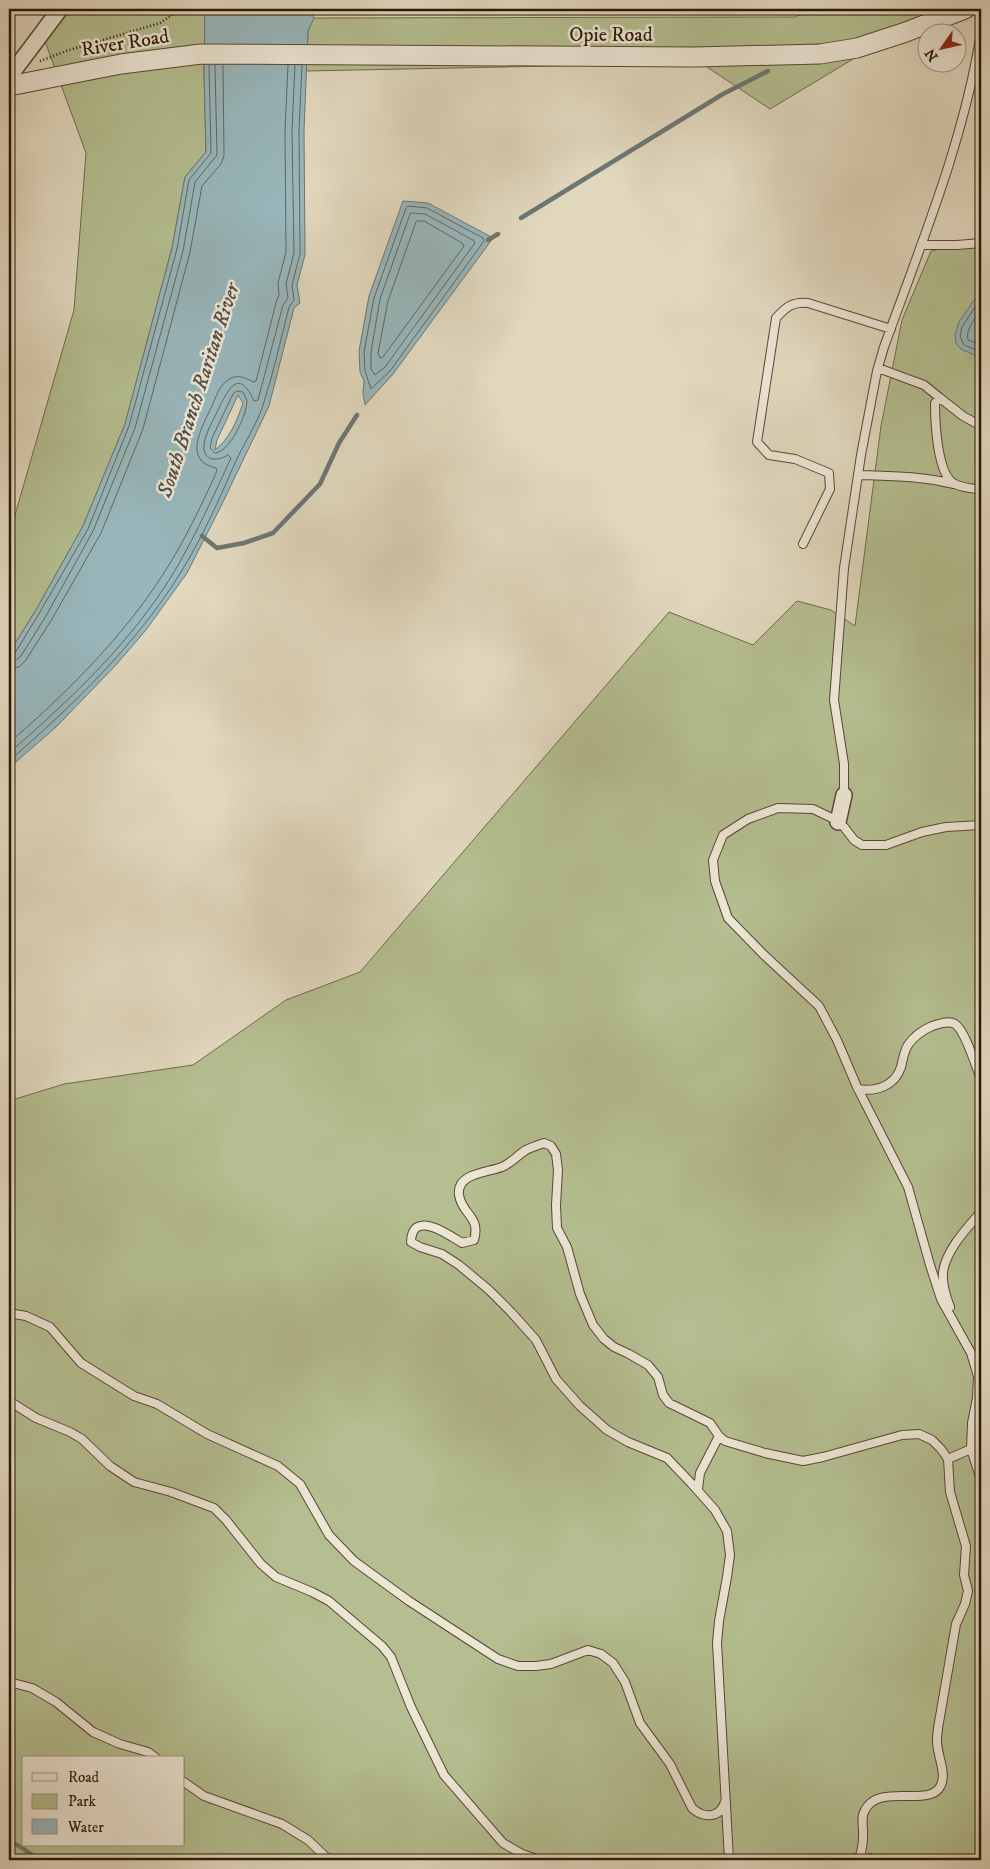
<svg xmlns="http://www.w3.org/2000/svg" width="990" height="1869" font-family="'IM FELL DW Pica',serif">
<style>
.green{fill:#b4be90;stroke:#706a4b;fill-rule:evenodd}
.water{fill:#98b7bc;stroke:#6d7773;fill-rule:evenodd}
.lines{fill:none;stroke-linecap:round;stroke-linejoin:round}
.shore{stroke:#626661;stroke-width:1}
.stream{stroke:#6d7773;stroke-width:4.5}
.service-casing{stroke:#594634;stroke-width:10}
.minor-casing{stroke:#594634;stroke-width:18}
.tertiary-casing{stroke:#594634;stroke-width:21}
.path{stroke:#2c1606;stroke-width:2.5;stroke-dasharray:1 2.5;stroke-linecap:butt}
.service{stroke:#ece6d5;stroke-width:8}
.minor{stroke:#ece6d5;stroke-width:15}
.tertiary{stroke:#ece6d5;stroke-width:19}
.labels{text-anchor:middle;stroke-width:5;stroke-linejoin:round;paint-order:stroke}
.street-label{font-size:20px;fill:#2c1606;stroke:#ece6d5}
.water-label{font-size:21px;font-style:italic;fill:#524e46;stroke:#ece6d5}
</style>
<rect width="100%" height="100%" fill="#e1d8be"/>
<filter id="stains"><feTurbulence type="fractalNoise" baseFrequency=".004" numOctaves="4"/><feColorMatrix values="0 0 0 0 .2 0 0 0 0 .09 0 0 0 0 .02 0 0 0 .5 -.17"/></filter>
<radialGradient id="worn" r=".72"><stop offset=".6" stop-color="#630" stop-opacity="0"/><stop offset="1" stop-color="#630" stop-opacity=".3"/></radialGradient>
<path class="green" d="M59,9H205L204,72L206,152L185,177L172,248L125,424L83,526L36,610L9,653V536L74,310L86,153L42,33Z
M814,9H967L888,38L770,109L701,63L306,71L308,31L314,18L795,17Z
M981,240V1860H9V1101L64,1084L193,1065L286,1000L360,972L669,612L753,645L797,601L831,610L855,626L881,426L902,320L931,251ZM24,1758H184V1845H24Z"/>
<path class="water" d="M205,9H310L314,18L308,31L304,130L305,255L297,285L300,303L294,308L269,406L222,504L187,573L146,630L115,666L56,727L9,768V653L36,610L83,526L125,424L172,248L185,177L206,152L204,72ZM238,395L243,403C237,421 230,438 215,450L217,440Z
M403,201L428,203L493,238L393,374L365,405L363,393L364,381L360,372L359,351L369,296Z
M981,290V358L961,349L956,343L955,335L959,322Z"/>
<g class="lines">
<path class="shore" d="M408,206L427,208L483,238L484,241L390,371L371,389L365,371L364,352L374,298L406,208Z
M413,213L425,214L473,240L475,243L385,367L375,375L371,369V352L380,299L410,214Z
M418,221H424L462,243L464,246L383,357L380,358L378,353L388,301L416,222Z
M981,298L962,327L960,336L964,345L981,352
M981,309C976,318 965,329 968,340L981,345
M237,391L243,392L247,401C247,415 229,453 215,453L210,448L212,438L233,394Z
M9,655L15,653L40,612L88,529L129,426L177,249L189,180L211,153L209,65
M9,661L16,660L21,656L46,616L93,531L135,428L183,251L195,182L217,155L215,65
M9,669L19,667L26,660L52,619L101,533L143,429L190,252L202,186L221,164L224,156L223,65
M9,743C62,697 114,646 154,588C179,552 199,511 217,471L216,468C183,461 201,429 210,410C215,401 218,386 228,380C236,374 245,377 253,382L256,381L276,303L279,295L278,283L286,252L285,130L288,65
M9,753C71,699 135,639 177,567C197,532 214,495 231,458L228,455C220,460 206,463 204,449C203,437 212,423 217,412C227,392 238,365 254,401L258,400L283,305L288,298L286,284L294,253L292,130L295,65
M9,761C73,705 136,645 181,572C202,538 219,500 235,463C244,443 258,423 264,402C274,371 281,338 289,307L294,300L292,285L300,254L299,130L302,65"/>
<path class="stream" d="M521,218L723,94L768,71
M488,240L498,234
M202,536L217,548L244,543L273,533L320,484L339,443L357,415
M9,1841L19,1846L40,1860"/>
<g class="service-casing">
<path id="service" d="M921,245H957L981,243
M878,368L924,385L940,398
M981,426L963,416L940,398L935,403C935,421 937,476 955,484C962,488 973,488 981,490
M858,475C890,476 922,476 953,484
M803,544L830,489L829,473L795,459L769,455L757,442L776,318C786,307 793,301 808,303L891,329
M844,795V764L834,700L844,568L861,455L877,371L884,347C921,244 964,141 981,32
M981,825L946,827L922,832L886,845H862L854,840L844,827L834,819L813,809L778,808L748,819L723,835L713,860L715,881L728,918L764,955L819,1006L837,1040L857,1087L908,1187L930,1265L941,1299L971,1353L978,1376L977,1398L972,1423L971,1449L981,1480
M858,1089C876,1092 895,1086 901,1067C903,1059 904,1051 908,1045C914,1036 923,1030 932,1026C939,1024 948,1020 955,1024C965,1030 976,1067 981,1079
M950,1307C946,1297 942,1284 943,1272C946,1250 967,1228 981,1212
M9,1313L26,1316L50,1327L81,1363L134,1396L157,1404L207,1434L278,1466L300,1484L329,1535L354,1561L409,1601L498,1659L518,1666H536L551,1664L588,1650L601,1654L613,1663L625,1682L640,1723L670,1764L692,1808C704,1819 720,1818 725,1802
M9,1401L36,1418L70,1432L82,1439L110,1466L134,1482L171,1492L214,1508L226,1520L261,1564L276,1577L312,1592L329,1601L382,1646L391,1657L411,1707L444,1775L503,1843L522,1854L540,1860
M948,1459L971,1449
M698,1489L700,1473L719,1436
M9,1682L32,1688L56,1702L93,1732L120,1744L148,1752L156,1758
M184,1782L204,1796L282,1824L308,1840L329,1860
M729,1860L717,1643L719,1621L727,1577L730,1555L727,1531L715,1510L691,1483L667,1458L628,1442L607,1430L580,1406L556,1379L536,1340L511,1312L489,1290L459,1265L442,1254L420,1247L411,1242C412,1209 448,1234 462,1243L474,1240C481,1216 462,1215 459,1195C456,1172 490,1173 504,1166C512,1162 518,1155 526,1150C532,1147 538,1145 544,1143L551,1146L556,1154L558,1170L556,1205L557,1228L567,1247L580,1294L593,1325L604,1339L614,1347L629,1354L648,1365L658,1377L663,1395L669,1403L710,1423L719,1436L725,1441L765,1453L803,1461L823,1457L902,1435L919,1434L932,1440L941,1449L948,1459L950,1492L966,1546L964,1575L968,1591L965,1604L956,1624L938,1728C938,1731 937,1735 937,1739C936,1753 947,1772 941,1785C931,1809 880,1782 865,1810C860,1818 864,1828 863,1837C863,1843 862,1849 860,1856
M851,1860L860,1856L878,1860"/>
</g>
<g class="minor-casing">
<path id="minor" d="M9,77L60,9
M838,822L844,795"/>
</g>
<g class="tertiary-casing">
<path id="tertiary" d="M9,86L121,64L201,54L694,57L820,54L857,48L906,32L965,9"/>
</g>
<path class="path" d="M40,61L66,51L160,23L181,9"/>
<use href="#service" class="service"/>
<use href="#minor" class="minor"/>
<use href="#tertiary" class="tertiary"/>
</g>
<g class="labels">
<g class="street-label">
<text x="611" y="41">Opie Road</text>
<text transform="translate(125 42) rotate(-9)" y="7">River Road</text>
</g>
<g class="water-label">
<text transform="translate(198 390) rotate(-72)" y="7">South Branch Raritan River</text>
</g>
</g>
<rect width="990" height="1869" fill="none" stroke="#e1d8be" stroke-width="30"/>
<rect x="10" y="10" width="970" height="1849" fill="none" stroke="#2c1606" stroke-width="2.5"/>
<rect x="15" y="15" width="960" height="1839" fill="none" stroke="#2c1606"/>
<rect x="22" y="1756" width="162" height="90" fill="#ece6d5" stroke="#9f9382"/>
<rect x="32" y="1773" width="25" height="8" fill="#ece6d5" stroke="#9f9382"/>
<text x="68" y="1782" font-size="15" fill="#2c1606">Road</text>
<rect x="32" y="1794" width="25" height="15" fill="#b4be90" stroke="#9f9382"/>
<text x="68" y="1806" font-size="15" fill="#2c1606">Park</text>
<rect x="32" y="1819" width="25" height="15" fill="#98b7bc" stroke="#9f9382"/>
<text x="68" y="1832" font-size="15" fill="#2c1606">Water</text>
<g transform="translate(942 48) rotate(236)"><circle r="24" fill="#ece6d5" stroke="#9f9382"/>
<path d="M0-4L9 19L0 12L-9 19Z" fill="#8f2418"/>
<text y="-8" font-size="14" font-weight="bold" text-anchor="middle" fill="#2c1606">N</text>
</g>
<rect width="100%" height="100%" filter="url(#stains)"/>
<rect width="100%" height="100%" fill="url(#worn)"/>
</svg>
